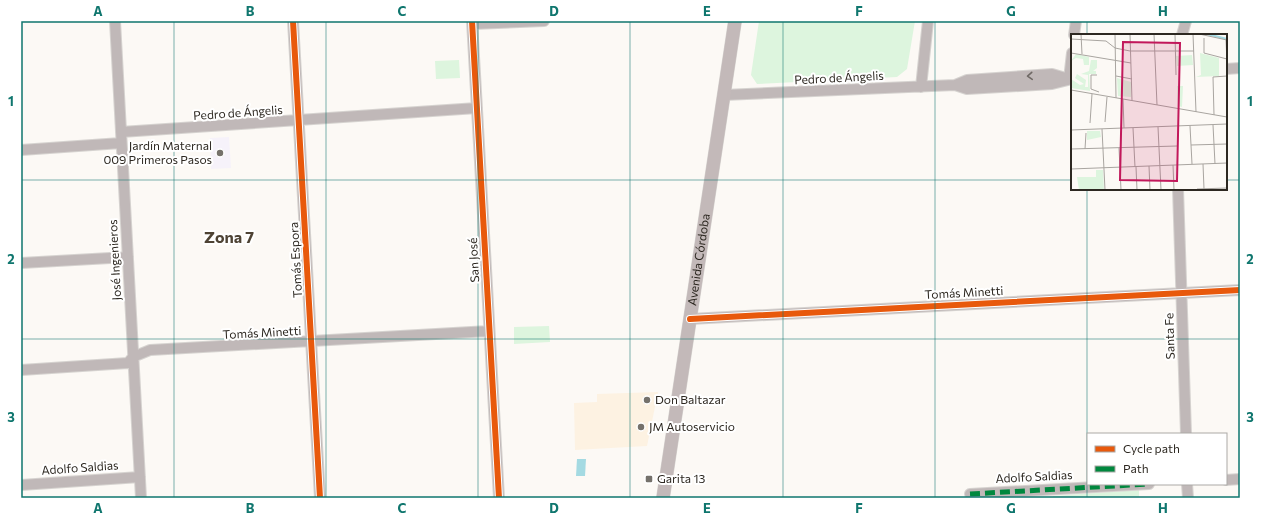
<svg xmlns="http://www.w3.org/2000/svg" width="1261" height="519" font-family="Commissioner,sans-serif">
<style>
.built{fill:#fdf2e2}
.education{fill:#f6f2fa}
.green{fill:#ddf5de}
.water{fill:#a4dae2}
.lines{fill:none;stroke-linecap:round;stroke-linejoin:round}
.minor-casing{stroke:#d6d3d0;stroke-width:12}
.major-casing{stroke:#d6d3d0;stroke-width:14}
.minor{stroke:#c0b8b8;stroke-width:10}
.major{stroke:#c3b9b9;stroke-width:13}
.quiet{stroke:#00873e;stroke-width:5;stroke-dasharray:10 5;stroke-linecap:butt}
.cycleway-casing{stroke:#fff;stroke-width:8}
.cycleway{stroke:#e8590c;stroke-width:6}
.oneway{stroke:#6f6965}
.grid{fill:none;stroke:#0f766e;stroke-width:1;stroke-opacity:0.55}
.poi-dot{fill:#75716b;stroke:#fff;stroke-width:1.5}
.labels{text-anchor:middle;stroke-width:4;stroke-linejoin:round;paint-order:stroke}
.street-label{font-size:12px;fill:#2d2821;stroke:#fff}
.poi-label{font-size:12px;fill:#2d2821;stroke:#fff;text-anchor:start}
.district-label{font-size:16px;font-weight:bold;fill:#4e4334;stroke:#fff}
.inset-river{fill:none;stroke:#a4dae2;stroke-width:2}
.inset-road{fill:none;stroke:#a9a5a0;stroke-width:1}
.view{fill:#c2185b;fill-opacity:0.15;stroke:#c2185b;stroke-width:2}
.inset-edge{fill:none;stroke:#2d2821;stroke-width:2}
.neatline{fill:none;stroke:#0f766e;stroke-width:1.5}
.grid-label{font-size:13px;text-anchor:middle;font-weight:bold;fill:#0f766e}
</style>
<rect width="100%" height="100%" fill="#fcf9f5"/>
<path class="built" d="M658,392L647,446L575,450L574,403L597,402V394Z"/>
<path class="education" d="M229,137L231,168L211,169L210,138Z"/>
<path class="green" d="M759,21H915L907,69L897,77L757,84L751,75Z
M459,60L460,78L436,79L435,61Z
M549,326L550,342L514,344V327Z
M1139,490V498H1053V496Z"/>
<path class="water" d="M577,459H586L585,476H576Z"/>
<g class="lines">
<g class="minor-casing">
<path id="minor" d="M115,21L141,498
M293,21L320,498
M472,21L499,498
M473,24L544,21
M1074,35L1076,21
M1182,35L1186,21
M1226,69L1240,68
M1069,79L1072,53
M955,85L967,80L1052,74L1069,79
M921,87L928,21
M724,95L955,85L967,89L1052,84L1072,79
M121,132L477,108
M21,150L121,143
M1178,189L1186,434
M21,263L128,257
M690,319L1240,290
M21,370L128,363L133,357L150,350L489,331
M1226,480L1240,479
M1187,484L1188,498
M21,485L140,477
M970,494L1149,484"/>
</g>
<g class="major-casing">
<g id="major">
<path id="s1" d="M663,498L735,21"/>
</g>
</g>
<use href="#minor" class="minor"/>
<use href="#major" class="major"/>
<path class="quiet" d="M970,494L1149,484"/>
<g class="cycleway-casing">
<path id="cycleway" d="M293,21L320,498
M472,21L499,498
M690,319L1240,290"/>
</g>
<use href="#cycleway" class="cycleway"/>
</g>
<defs><path id="oneway-chevron" d="M-2-3.5L2.5 0L-2 3.5" fill="none" stroke-width="1.6" stroke-linecap="round" stroke-linejoin="round"/></defs>
<use class="oneway" href="#oneway-chevron" transform="translate(1030 76) rotate(176)"/>
<path class="grid" d="M174,21V498M326,21V498M478,21V498M630,21V498M783,21V498M935,21V498M1087,21V35M21,180H1072M1226,180H1240M1087,189V498M21,339H1240"/>
<g class="poi-dot">
<circle cx="220" cy="153" r="4"/>
<circle cx="647" cy="400" r="4"/>
<circle cx="641" cy="427" r="4"/>
<rect x="645" y="475" width="8" height="8" rx="2"/>
</g>
<g class="labels">
<g class="street-label">
<text transform="translate(839 78) rotate(-3)" y="4">Pedro de Ángelis</text>
<text transform="translate(238 113) rotate(-4)" y="4">Pedro de Ángelis</text>
<text dy="4" stroke="none"><textPath href="#s1" startOffset="241">Avenida Córdoba</textPath></text>
<text transform="translate(115 260) rotate(-93)" y="4">José Ingenieros</text>
<text transform="translate(296 260) rotate(-93)" y="4">Tomás Espora</text>
<text transform="translate(474 260) rotate(-93)" y="4">San José</text>
<text transform="translate(964 293) rotate(-3)" y="4">Tomás Minetti</text>
<text transform="translate(262 333) rotate(-3)" y="4">Tomás Minetti</text>
<text transform="translate(1170 336) rotate(-92)" y="4">Santa Fe</text>
<text transform="translate(80 468) rotate(-4)" y="4">Adolfo Saldias</text>
<text transform="translate(1034 477) rotate(-3)" y="4">Adolfo Saldias</text>
</g>
<g class="poi-label">
<text x="212" y="150" text-anchor="end">Jardín Maternal<tspan x="212" dy="14">009 Primeros Pasos</tspan></text>
<text x="655" y="404">Don Baltazar</text>
<text x="649" y="431">JM Autoservicio</text>
<text x="657" y="483">Garita 13</text>
</g>
<g class="district-label">
<text x="229" y="243">Zona 7</text>
</g>
</g>
<g transform="translate(1071 34)">
<rect width="156" height="156" fill="#fcf9f5"/>
<path d="M129,19L148,24V42L125,43L130,41ZM5,20L18,23V31H13L12,25L5,24L0,27ZM121,21L122,31L106,32L105,22ZM20,26H26V34L22,37H25V40H18L19,57L0,54V45L9,51L13,50L4,44L6,40L15,46L14,53H17V41L10,40L18,37ZM46,44L60,48V63L47,62ZM106,52H112L111,73L107,72ZM16,97H29L30,103L16,106ZM25,136H32L33,156H8L6,143H25Z" fill="#ddf5de"/>
<path class="inset-river" d="M136,0L156,5"/>
<path class="inset-road" d="M10,0L11,20M44,0L45,64M59,0L61,67M83,0L86,71M104,0L105,41M122,0L125,78M128,0L156,6M133,4V19L156,25M0,5L35,7L44,14L59,17H123M155,6L156,29M0,19L60,29M26,41H20V55L28,58M45,42L61,45M0,56L156,83M52,65L53,94M143,81L142,43L156,42M34,88L36,63M19,89L21,60M142,91L144,130M119,92L121,130M87,93L90,156M62,94L64,133M31,95L34,156M0,96L156,90M120,111L156,110M48,114L50,156M0,115L106,112M14,115L15,99M132,130L133,155M102,131L103,156M78,132L79,156M65,133L66,156M0,135L156,129M126,155L156,154"/>
<path class="view" d="M52,8L109,9L106,147L49,146Z"/>
<rect width="156" height="156" class="inset-edge"/>
</g>
<rect width="1261" height="519" fill="none" stroke="#ffffff" stroke-width="44"/>
<rect x="1087" y="433" width="140" height="52" fill="#ffffff" stroke="#aba9a6"/>
<rect x="1095" y="446" width="20" height="6" fill="#e8590c" stroke="#aba9a6"/>
<text x="1123" y="453" font-size="12" fill="#2d2821">Cycle path</text>
<rect x="1095" y="466" width="20" height="6" fill="#00873e" stroke="#aba9a6"/>
<text x="1123" y="473" font-size="12" fill="#2d2821">Path</text>
<rect x="22" y="22" width="1217" height="475" class="neatline"/>
<g class="grid-label">
<text x="98" y="16">A</text>
<text x="250" y="16">B</text>
<text x="402" y="16">C</text>
<text x="554" y="16">D</text>
<text x="707" y="16">E</text>
<text x="859" y="16">F</text>
<text x="1011" y="16">G</text>
<text x="1163" y="16">H</text>
<text x="11" y="106">1</text>
<text x="1250" y="106">1</text>
<text x="11" y="264">2</text>
<text x="1250" y="264">2</text>
<text x="11" y="422">3</text>
<text x="1250" y="422">3</text>
<text x="98" y="513">A</text>
<text x="250" y="513">B</text>
<text x="402" y="513">C</text>
<text x="554" y="513">D</text>
<text x="707" y="513">E</text>
<text x="859" y="513">F</text>
<text x="1011" y="513">G</text>
<text x="1163" y="513">H</text>
</g>
</svg>
